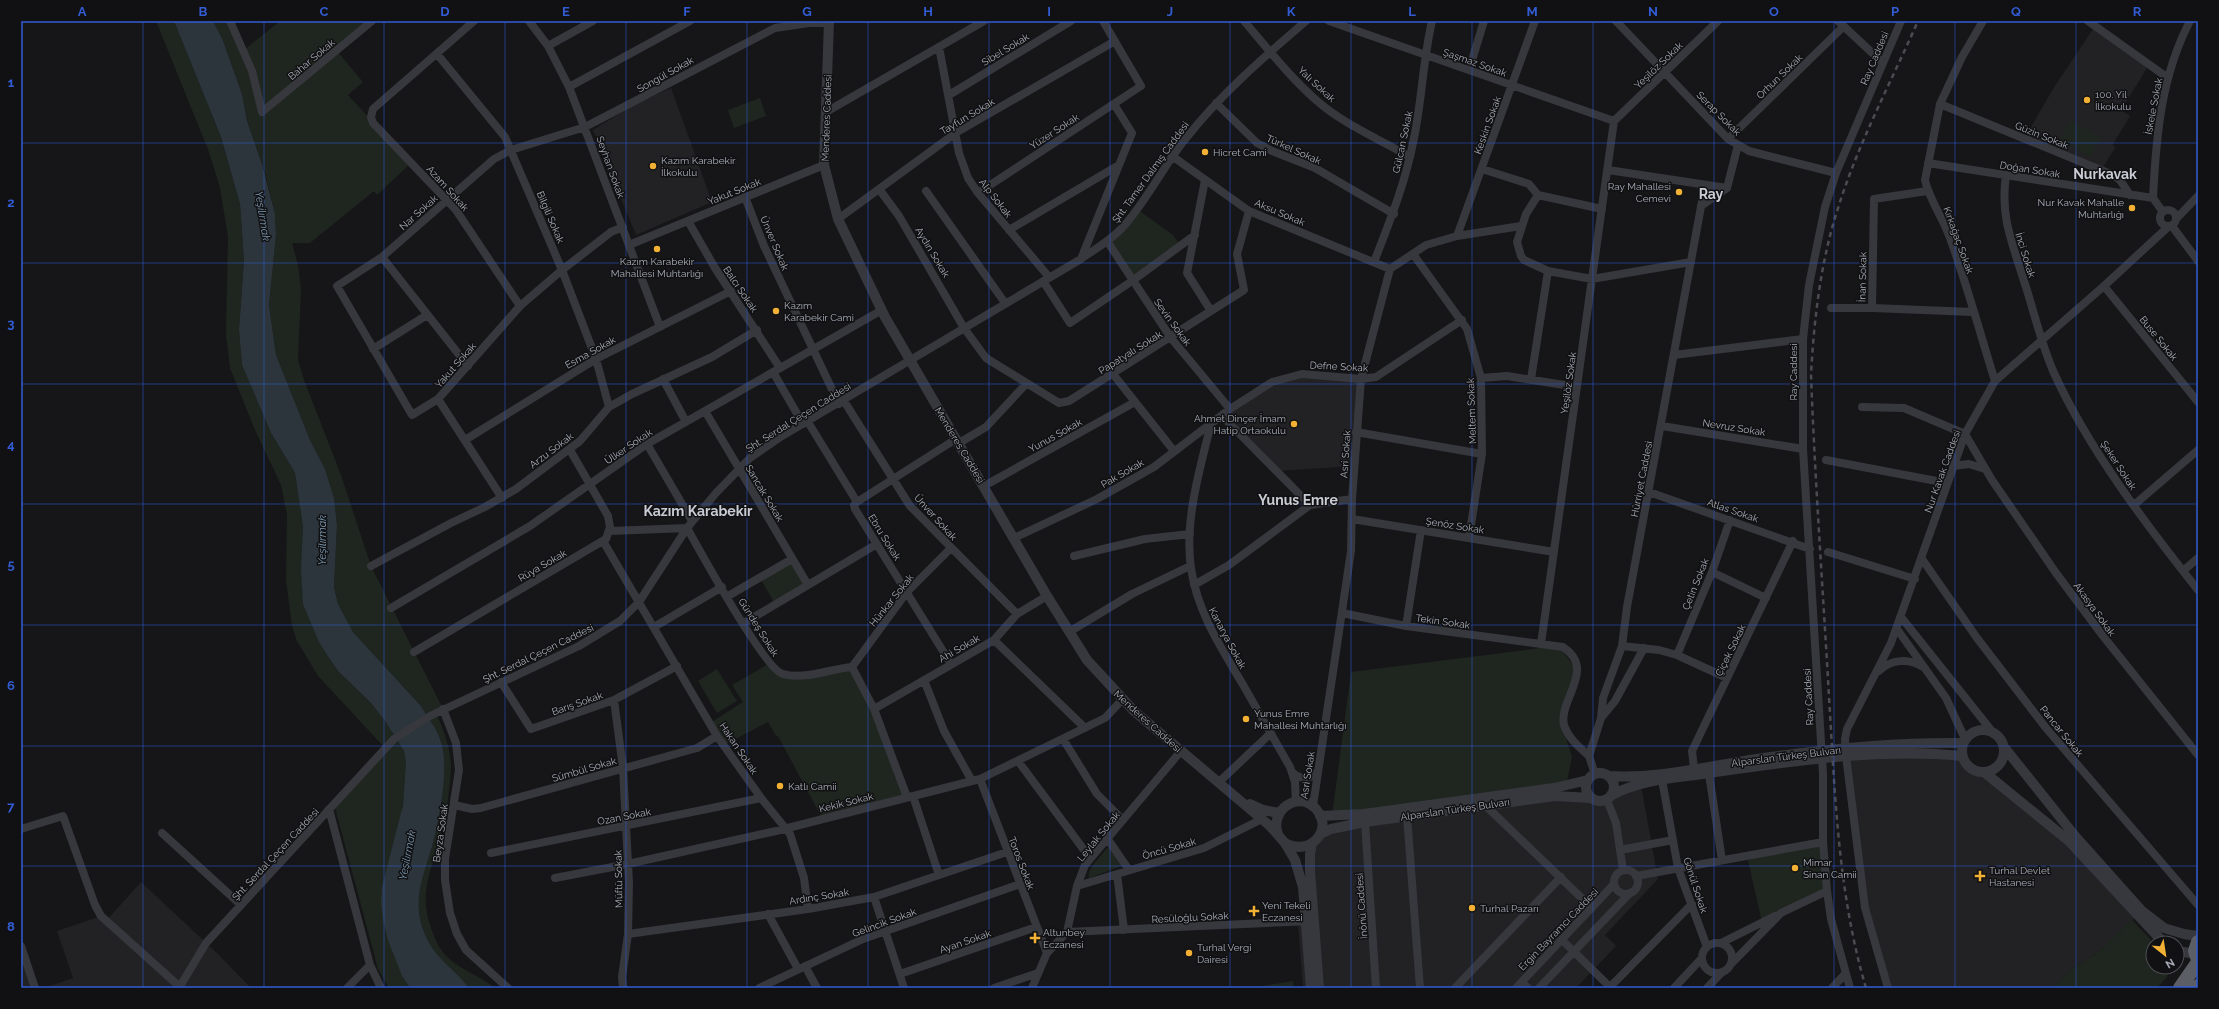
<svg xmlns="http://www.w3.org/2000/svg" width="2219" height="1009" font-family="Raleway,sans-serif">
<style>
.built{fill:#222225}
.green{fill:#1e261f}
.water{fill:#2c353c}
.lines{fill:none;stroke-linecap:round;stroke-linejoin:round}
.minor{stroke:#37383d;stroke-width:8}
.tertiary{stroke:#37383d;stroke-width:10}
.trunk{stroke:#5b5e65;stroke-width:14}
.rail{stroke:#4a4c52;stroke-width:2.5;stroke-dasharray:5 4;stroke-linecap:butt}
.grid{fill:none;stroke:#325cd3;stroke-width:1;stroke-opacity:0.55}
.poi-dot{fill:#f2b134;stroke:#111113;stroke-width:1.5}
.labels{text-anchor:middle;stroke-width:3;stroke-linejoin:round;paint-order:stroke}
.street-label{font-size:10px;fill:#a8adb8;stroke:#111113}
.poi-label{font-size:10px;fill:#a8adb8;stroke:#111113;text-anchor:start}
.water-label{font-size:11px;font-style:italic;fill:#7f9bb3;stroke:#111113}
.district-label{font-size:14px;font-weight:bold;fill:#c9ccd4;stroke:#111113}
.neatline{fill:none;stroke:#325cd3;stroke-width:1.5}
.grid-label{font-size:13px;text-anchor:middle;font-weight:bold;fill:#325cd3}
</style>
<rect width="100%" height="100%" fill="#161618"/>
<path class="built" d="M2095,26L2149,65L2121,110L2130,116L2113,144L2115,148L2101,170L2024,139L2053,89Z
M671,88L712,202L636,235L593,130L634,105Z
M1291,376L1361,379L1354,466L1276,471L1222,416L1230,409Z
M1846,756L1963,759L1972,769L1980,772L2036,813L2137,916L2097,953L2073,968L2053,988H1888L1874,947Z
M1641,785L1658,879L1605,935L1616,946L1576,988H1303L1298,922L1313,921L1310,860L1320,834L1555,796L1603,801Z
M141,882L217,953L251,988H44L73,978L57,931L101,916L106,921Z
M21,946L35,988H21Z"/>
<path class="green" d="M156,21H174L221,137L240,204L244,260L239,330L242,365L271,433L295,473L303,527L302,591L329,658L338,671L371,703L385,721L404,751L406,764V785L398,832L382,887L383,920L402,976L410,988H389L378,969L334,804L385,748L318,676L297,641L292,626L286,580L287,515L281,485L255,430L230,368L226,334L228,237L220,188L209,152Z
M213,21H230L244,50L280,21H372L337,51L363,82L348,95L411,163L377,195L374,191L310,243H292L298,265L301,289L298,360L304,380L341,475L371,566L443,709L436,713C444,731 451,748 451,768C450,794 444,824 437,849C428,877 420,899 431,928C434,936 437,945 443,952C455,968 479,975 495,988H469C453,966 435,960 424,932C412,901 423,877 432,847C439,821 449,771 442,745C438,729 429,720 421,706L353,632L338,604L334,587L337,525L334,498L325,469L310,440L276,355L269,305L276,235L275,214L264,169L247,121L242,94L222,38Z
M760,98L766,116L734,128L728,110Z
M2071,120L2101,138L2090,157L2060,139Z
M1137,209L1173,235L1180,245L1132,281L1107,241Z
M792,559L808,585L775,604L760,578Z
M1541,648H1556L1563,651L1573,665L1574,674L1567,696L1566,738L1572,757L1566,786L1332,816L1351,672Z
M770,663L782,674L852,667L907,797L822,818L778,736H776L768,722L724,745L710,723L743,702L732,685Z
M717,669L737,701L717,713L698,681Z
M1823,842L1827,891L1762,922L1747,856Z
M1109,846L1122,866L1089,878C1086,869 1104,853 1109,846Z
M2132,920L2154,943L2153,967H2169L2167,977L2157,988H2053L2073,968L2097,953Z
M1293,981L1294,988H1250Z"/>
<path class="water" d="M174,21H213L222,38L242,94L247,121L262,164L275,214L276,235L269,305L276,355L310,440L325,469L334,498L337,525L334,587L338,604L353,632L421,706C429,720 438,729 442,745C449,771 439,821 432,847C423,877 412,901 424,932C435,960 453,966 469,988H410L402,976L388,940L383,920L381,903L382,887L403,805L406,764L404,751L385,721L371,703L338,671L329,658L319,642L303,604L301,569L303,527L295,473L271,433L242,365L239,330L244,260L240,204L221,137Z"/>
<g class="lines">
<path class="minor" d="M230,21L252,71L262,112L372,21
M474,21L373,109L371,117L373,123L456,210L520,306
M529,21L548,46L569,87L660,327
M1244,21C1267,48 1290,77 1316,100C1343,124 1379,139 1410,157
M1329,21L1614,121
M1616,21L1728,139L1749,151L1836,173
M1838,21L1882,62
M1983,21L1962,57L1940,104L1925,180C1929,199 1943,218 1950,238C1967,285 1980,333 1995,381
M2088,21L2168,78
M548,46L593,21
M939,47L959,153L968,178L978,193L1049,277
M437,54L505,137L562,270L596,359L609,407
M1469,70L1484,21
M569,87L690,21
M949,95L1071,21
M1216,103L1257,143L1272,151L1315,168L1394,214
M1940,104L2113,175L2120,180L2130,195
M826,112L984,21
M1728,139L1843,27
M1172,156L1249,211L1390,269
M1928,163L2153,198
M1482,169L1529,184L1538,195L1602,209
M1608,170L1727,188
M2006,175C2000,217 2012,242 2024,281C2034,311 2041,344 2054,373C2088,448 2147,526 2198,590
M1205,180L1187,273L1211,311
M879,189L899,216L964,328L986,358L1059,403L1069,401L1244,290L1237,254L1249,211
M926,191L1005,303
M1927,191L1874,199L1872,308L1973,312
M978,193L1141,86L1103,21
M1538,195L1526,214L1517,242L1521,256L1524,260L1548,271L1592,279L1691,262
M745,197L764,246L839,404
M2153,198C2156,137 2161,76 2190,21
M2153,198L2163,212
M1701,206L1727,188L1738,145
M2160 218a8 8 0 1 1 16 0a8 8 0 1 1-16 0Z
M2177,218L2198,196
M838,219L957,132L1115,41
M688,221L715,268L780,368
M2172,226L2198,261
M623,227L611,232L562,270L520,306L438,399L412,415L337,286L382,257L494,159L511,150L585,127L775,28L809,23H829
M1009,230L1119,165
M1457,236L1535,21
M1107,241L1171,338L1230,409
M629,245L824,165
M1413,254L1467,329L1481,378L1482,454L1469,538
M382,257L468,366
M1081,259L1132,133L1114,104
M1374,262C1390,221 1406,181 1414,138C1422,99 1423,60 1432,21
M1043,281L1070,323L1132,281L1195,235
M2104,286L2198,402
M1831,308H1872
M373,349L427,315
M1674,355L1803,339
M773,372L803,424
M1113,374L1174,451
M1481,378L1507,376L1577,387
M663,379L686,422
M1531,379L1548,271
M438,399L502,498
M844,401L910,506L1017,614
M1862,407L1904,408L1965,434L1992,480L2056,573L2103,636L2198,755
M705,411L808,585
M1222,416L1310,505L1352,499
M808,422L857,502L854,505L855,509L951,664
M1211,424C1200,468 1184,522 1191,568C1197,611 1220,646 1242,683C1258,711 1274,739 1290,767L1295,782L1296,802
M1662,426L1803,449
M1356,432L1482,454
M465,440L596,359L731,291
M959,443L986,427L1026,384
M647,444L692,521
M1826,460L1947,483
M1953,466L1969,464L1985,469
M984,486L1135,402
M1649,492L1810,549
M857,502L956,439
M2134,505L2198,450
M1352,519L1554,552
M610,531L687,528C700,551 765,670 783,674C806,680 829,669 852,667
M1014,538L1097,499L1154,467L1230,409L1272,382L1302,374L1361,379L1376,377L1462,320
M603,541L717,736L761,798L790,834L804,878L808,909
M1828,552L1915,579
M1074,556L1145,539L1190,534
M1922,559L1977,638L2046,728L2198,905
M371,566L451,523L485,507L516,489L580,441L609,407L632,394L712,357L757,330
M2183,571L2198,558
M1712,572L1766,598
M1194,585L1229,565L1310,505
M728,596L792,559
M391,608L530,526L647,444L882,310
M1342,613L1406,626L1563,647C1597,669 1558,700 1564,725C1568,738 1580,748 1589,756
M1901,617L1991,730
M744,623L877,544
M1406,626L1421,530
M654,627L722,587
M1897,629L1946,698L1965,739
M1069,632L1132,594L1190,566
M994,640L1085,728
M1541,644L1614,121L1718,21
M1622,646L1659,650L1677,655L1727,678
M414,652L606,539L610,527L608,516L570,450
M1677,655L1712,572L1730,520
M852,667L907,592L951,548
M852,667L874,709L907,797
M1879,671C1891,659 1909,658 1923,667
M924,680L944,731L972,781
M501,682L531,729L614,700L677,666
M614,700L623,768L629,883L628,934L622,977L623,988
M443,709L456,743L459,770L445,859V880L450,913L457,934L466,950L508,988
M874,709L994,640L1017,614L1047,596
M1601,718L1615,701L1644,648
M1063,739L1097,794L1123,820
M1018,761L1090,858
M1694,768L1692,751L1793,541
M1292,772C1300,780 1310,780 1317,772
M1595,774L1589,756L1601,718L1603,698L1622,646L1627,607L1705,185
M1709,774L1722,860
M980,779L1047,953
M1662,780L1678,868L1707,947
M1219,782L1271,733
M913,796L939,875
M1607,800L1616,823L1623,870
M454,805L472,809L481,808L697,748L717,736
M1485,805L1592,908
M1313,806L1351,551L1352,499L1361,379L1390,269L1426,245L1457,236L1521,226
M329,809L370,965L381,988
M1407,816L1420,988
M1365,822L1376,988
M21,829L63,816L95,905L101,916L180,987
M162,833L241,905
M1107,838L1129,870
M1620,850L1673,840
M491,853L761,798
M1614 882a12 12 0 1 1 24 0a12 12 0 1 1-24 0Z
M1117,874L1124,930
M1636,876L1823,842
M555,878L628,864L776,831L980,779L1105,718L1122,700
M1077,886L1204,848L1262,819
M874,897L904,988
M768,914L798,969
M1067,932L1311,921
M628,934L808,909L874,897L1007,852
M1562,940L1611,988
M1702 958a15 15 0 1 1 30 0a15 15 0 1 1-30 0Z
M1721,943L1775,916
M21,946L35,988
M1732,963L1781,913L1827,891
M805,966L817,988
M900,974L1036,927
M1522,982L1528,988
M1610,987L1692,904
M179,988L206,943L394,739L430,716L579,646L620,621L639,602L687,528L716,493L750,458L782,436L1081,259C1095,249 1110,241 1122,228C1147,201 1163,166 1187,137C1221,94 1264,57 1306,21
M347,988L370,965
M759,988L863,939L1020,884
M994,988L1038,973
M1032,988L1047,953L1067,932L1077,886L1085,865L1181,751
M1455,988L1561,877
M1516,988L1614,884
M1539,988L1630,893
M1674,988L1702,958
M1707,988L1722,972
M1832,988L1845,974
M1850,988L1831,919L1827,891L1823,842V774L1803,449V339L1809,285L1825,207L1836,173L1901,21
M1888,988L1865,908L1846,756L1845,739L1847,729L1891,643L1965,434L1995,381L2104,286L2168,227"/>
<path class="tertiary" d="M829,21L824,165L838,219L885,317L1047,596L1087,660L1134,711L1270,826L1285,843L1295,860L1303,887L1311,988
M1962 751a21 21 0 1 1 42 0a21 21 0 1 1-42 0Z
M2004,747L2075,836L2142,911L2164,928L2184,934L2198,936
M1984,772L2069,841L2164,943
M1586 787a14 14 0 1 1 28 0a14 14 0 1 1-28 0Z
M1609,776C1658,779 1709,766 1757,759C1825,749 1894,742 1963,743
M1612,795C1641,779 1678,778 1709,773C1793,761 1877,748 1962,756
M1250,804L1263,810L1279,813
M1320,816L1364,814L1554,788L1588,780
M1278,834C1269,811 1298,789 1316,809C1335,830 1309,857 1285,843
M1320,834L1331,829L1365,822L1555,796L1591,798
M1312,843L1310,854V871L1319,988
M2177,951L2196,954"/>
<path class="trunk" d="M2198,942L2195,951L2198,960
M2180,988L2198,962
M2196,988L2198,986"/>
<path class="rail" d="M1866,988C1838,894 1835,794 1829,697C1823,590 1815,482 1811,375C1814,318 1821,259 1839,205C1859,142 1891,82 1918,21"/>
</g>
<path class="grid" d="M143,21V988M264,21V988M384,21V988M505,21V988M626,21V988M747,21V988M868,21V988M989,21V988M1110,21V988M1230,21V988M1351,21V988M1472,21V988M1593,21V988M1714,21V988M1834,21V988M1955,21V988M2076,21V988M21,143H2198M21,263H2198M21,384H2198M21,504H2198M21,625H2198M21,746H2198M21,866H2198"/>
<g class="poi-dot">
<circle cx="2087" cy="100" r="4"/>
<circle cx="1205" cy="152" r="4"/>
<circle cx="653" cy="166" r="4"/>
<circle cx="1679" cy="192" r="4"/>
<circle cx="2132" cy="208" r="4"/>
<circle cx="657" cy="249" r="4"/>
<circle cx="776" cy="311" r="4"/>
<circle cx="1294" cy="424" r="4"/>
<circle cx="1246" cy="719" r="4"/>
<circle cx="780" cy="786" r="4"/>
<circle cx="1795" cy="868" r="4"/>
<path d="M1978 870h4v4h4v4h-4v4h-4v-4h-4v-4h4z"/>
<circle cx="1472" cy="908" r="4"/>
<path d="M1252 905h4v4h4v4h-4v4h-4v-4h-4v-4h4z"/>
<path d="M1033 932h4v4h4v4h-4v4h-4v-4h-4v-4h4z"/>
<circle cx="1189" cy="953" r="4"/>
</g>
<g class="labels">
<g class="street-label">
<text transform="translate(1005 49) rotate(-31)" y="4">Sibel Sokak</text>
<text transform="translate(1874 58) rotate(-67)" y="4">Ray Caddesi</text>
<text transform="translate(311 59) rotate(-40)" y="4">Bahar Sokak</text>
<text transform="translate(1475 62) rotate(19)" y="4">Şaşmaz Sokak</text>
<text transform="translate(1658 65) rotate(-44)" y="4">Yeşilöz Sokak</text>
<text transform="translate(665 74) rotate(-29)" y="4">Songül Sokak</text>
<text transform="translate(1779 76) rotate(-44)" y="4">Orhun Sokak</text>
<text transform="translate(1317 84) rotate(43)" y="4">Yalı Sokak</text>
<text transform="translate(2153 106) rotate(-79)" y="4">İskele Sokak</text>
<text transform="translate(1719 113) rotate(45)" y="4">Serap Sokak</text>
<text transform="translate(967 116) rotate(-31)" y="4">Tayfun Sokak</text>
<text transform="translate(826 118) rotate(-88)" y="4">Menderes Caddesi</text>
<text transform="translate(1487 125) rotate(-70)" y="4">Keskin Sokak</text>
<text transform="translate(1054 131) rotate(-33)" y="4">Yüzer Sokak</text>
<text transform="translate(2042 135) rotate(22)" y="4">Güzin Sokak</text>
<text transform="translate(1402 142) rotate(-78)" y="4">Gülcan Sokak</text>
<text transform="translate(1294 149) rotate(24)" y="4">Türkel Sokak</text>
<text transform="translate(611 167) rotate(70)" y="4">Seyhan Sokak</text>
<text transform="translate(2030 169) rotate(9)" y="4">Doğan Sokak</text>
<text transform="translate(1150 172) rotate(-54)" y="4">Şht. Tamer Dalmış Caddesi</text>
<text transform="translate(448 188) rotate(48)" y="4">Azam Sokak</text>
<text transform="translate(734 191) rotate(-22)" y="4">Yakut Sokak</text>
<text transform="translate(996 198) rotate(52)" y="4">Alp Sokak</text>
<text transform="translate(418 212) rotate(-42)" y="4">Nar Sokak</text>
<text transform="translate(1280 212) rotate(23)" y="4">Aksu Sokak</text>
<text transform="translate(551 217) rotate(67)" y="4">Bilgili Sokak</text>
<text transform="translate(1959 240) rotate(70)" y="4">Kırkağaç Sokak</text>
<text transform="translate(775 243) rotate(67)" y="4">Ünver Sokak</text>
<text transform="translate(933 252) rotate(59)" y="4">Aydın Sokak</text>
<text transform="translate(2026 255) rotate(73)" y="4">İnci Sokak</text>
<text transform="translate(1862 277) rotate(-89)" y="4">İnan Sokak</text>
<text transform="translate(741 289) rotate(56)" y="4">Balcı Sokak</text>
<text transform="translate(1173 322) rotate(54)" y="4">Sevin Sokak</text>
<text transform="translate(2159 338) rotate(51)" y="4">Buse Sokak</text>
<text transform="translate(590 352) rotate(-29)" y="4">Esma Sokak</text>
<text transform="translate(1130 352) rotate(-32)" y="4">Papatyalı Sokak</text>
<text transform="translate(455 365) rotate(-49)" y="4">Yakut Sokak</text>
<text transform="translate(1339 366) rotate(3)" y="4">Defne Sokak</text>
<text transform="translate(1793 372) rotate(-90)" y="4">Ray Caddesi</text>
<text transform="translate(1568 383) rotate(-82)" y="4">Yeşilöz Sokak</text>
<text transform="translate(1471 411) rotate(-92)" y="4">Meltem Sokak</text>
<text transform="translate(798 417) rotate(-32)" y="4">Şht. Serdal Çeçen Caddesi</text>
<text transform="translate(1734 427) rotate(9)" y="4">Nevruz Sokak</text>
<text transform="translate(1055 435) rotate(-29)" y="4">Yunus Sokak</text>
<text transform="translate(960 445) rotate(59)" y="4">Menderes Caddesi</text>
<text transform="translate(628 446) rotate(-34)" y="4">Ülker Sokak</text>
<text transform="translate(551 450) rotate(-37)" y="4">Arzu Sokak</text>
<text transform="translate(1345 454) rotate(-86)" y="4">Asri Sokak</text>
<text transform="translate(2119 465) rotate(57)" y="4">Şeker Sokak</text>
<text transform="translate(1942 471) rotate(-70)" y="4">Nur Kavak Caddesi</text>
<text transform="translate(1122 473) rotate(-30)" y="4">Pak Sokak</text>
<text transform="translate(1641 479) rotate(-79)" y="4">Hürriyet Caddesi</text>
<text transform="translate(765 493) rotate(59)" y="4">Sancak Sokak</text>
<text transform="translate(1733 510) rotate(19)" y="4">Atlas Sokak</text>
<text transform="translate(936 517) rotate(48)" y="4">Ünver Sokak</text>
<text transform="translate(1455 525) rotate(9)" y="4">Şenöz Sokak</text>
<text transform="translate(885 537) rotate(58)" y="4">Ebru Sokak</text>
<text transform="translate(542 565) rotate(-30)" y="4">Rüya Sokak</text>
<text transform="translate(1695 584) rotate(-68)" y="4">Çetin Sokak</text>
<text transform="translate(891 600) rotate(-51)" y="4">Hünkar Sokak</text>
<text transform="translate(2095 609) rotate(54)" y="4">Akasya Sokak</text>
<text transform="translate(1443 621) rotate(8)" y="4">Tekin Sokak</text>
<text transform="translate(759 627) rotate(58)" y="4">Gündeş Sokak</text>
<text transform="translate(1228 638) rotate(62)" y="4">Kanarya Sokak</text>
<text transform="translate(959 648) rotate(-30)" y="4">Ahi Sokak</text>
<text transform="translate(1730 650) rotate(-64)" y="4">Çiçek Sokak</text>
<text transform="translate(538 653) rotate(-26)" y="4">Şht. Serdal Çeçen Caddesi</text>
<text transform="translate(1808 697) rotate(-93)" y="4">Ray Caddesi</text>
<text transform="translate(577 703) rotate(-19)" y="4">Barış Sokak</text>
<text transform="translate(1148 721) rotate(42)" y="4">Menderes Caddesi</text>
<text transform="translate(2062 731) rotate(51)" y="4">Pancar Sokak</text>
<text transform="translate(739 748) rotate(56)" y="4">Hakan Sokak</text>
<text transform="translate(1786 756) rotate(-7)" y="4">Alparslan Türkeş Bulvarı</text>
<text transform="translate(584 769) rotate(-16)" y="4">Sümbül Sokak</text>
<text transform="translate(1307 775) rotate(-81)" y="4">Asri Sokak</text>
<text transform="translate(846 802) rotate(-14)" y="4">Kekik Sokak</text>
<text transform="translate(1455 809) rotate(-8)" y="4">Alparslan Türkeş Bulvarı</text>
<text transform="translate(624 816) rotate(-11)" y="4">Ozan Sokak</text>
<text transform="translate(440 833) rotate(-82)" y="4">Beyza Sokak</text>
<text transform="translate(1098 836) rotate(-51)" y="4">Leylak Sokak</text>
<text transform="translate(1169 848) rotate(-16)" y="4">Öncü Sokak</text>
<text transform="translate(275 854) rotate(-47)" y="4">Şht. Serdal Çeçen Caddesi</text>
<text transform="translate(1022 863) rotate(69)" y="4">Toros Sokak</text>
<text transform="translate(618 879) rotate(-91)" y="4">Müftü Sokak</text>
<text transform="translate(1696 885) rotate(72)" y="4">Gönül Sokak</text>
<text transform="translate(819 896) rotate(-9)" y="4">Ardınç Sokak</text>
<text transform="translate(1361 906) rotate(-94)" y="4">İnönü Caddesi</text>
<text transform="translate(1190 917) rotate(-3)" y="4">Resüloğlu Sokak</text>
<text transform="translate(884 922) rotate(-20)" y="4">Gelincik Sokak</text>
<text transform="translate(1558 929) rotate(-46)" y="4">Ergin Bayramcı Caddesi</text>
<text transform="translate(965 941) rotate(-19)" y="4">Ayan Sokak</text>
</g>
<g class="poi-label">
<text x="2095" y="98">100. Yil<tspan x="2095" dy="12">İlkokulu</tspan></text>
<text x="1213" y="156">Hicret Cami</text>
<text x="661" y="164">Kazım Karabekir<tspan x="661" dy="12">İlkokulu</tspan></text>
<text x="1671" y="190" text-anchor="end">Ray Mahallesi<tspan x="1671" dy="12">Cemevi</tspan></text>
<text x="2124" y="206" text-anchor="end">Nur Kavak Mahalle<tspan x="2124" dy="12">Muhtarlığı</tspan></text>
<text x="657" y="265" text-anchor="middle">Kazım Karabekir<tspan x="657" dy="12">Mahallesi Muhtarlığı</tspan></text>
<text x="784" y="309">Kazım<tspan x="784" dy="12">Karabekir Cami</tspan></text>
<text x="1286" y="422" text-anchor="end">Ahmet Dinçer İmam<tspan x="1286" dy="12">Hatip Ortaokulu</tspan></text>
<text x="1254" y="717">Yunus Emre<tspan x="1254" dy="12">Mahallesi Muhtarlığı</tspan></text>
<text x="788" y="790">Katlı Camii</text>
<text x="1803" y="866">Mimar<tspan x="1803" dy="12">Sinan Camii</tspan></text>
<text x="1989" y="874">Turhal Devlet<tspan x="1989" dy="12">Hastanesi</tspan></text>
<text x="1262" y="909">Yeni Tekeli<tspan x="1262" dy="12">Eczanesi</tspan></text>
<text x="1480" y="912">Turhal Pazarı</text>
<text x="1043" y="936">Altunbey<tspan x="1043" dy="12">Eczanesi</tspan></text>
<text x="1197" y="951">Turhal Vergi<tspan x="1197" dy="12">Dairesi</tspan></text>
</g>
<g class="water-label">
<text transform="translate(263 216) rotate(81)" y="4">Yeşilırmak</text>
<text transform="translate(322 540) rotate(-90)" y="4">Yeşilırmak</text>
<text transform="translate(407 855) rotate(-79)" y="4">Yeşilırmak</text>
</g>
<g class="district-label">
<text x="2105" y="179">Nurkavak</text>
<text x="1711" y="199">Ray</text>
<text x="1298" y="505">Yunus Emre</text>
<text x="698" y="516">Kazım Karabekir</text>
</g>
</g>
<rect width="2219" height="1009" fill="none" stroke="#111113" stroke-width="44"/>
<g transform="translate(2165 955) rotate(150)"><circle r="19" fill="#111113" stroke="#4d4f55"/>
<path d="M0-3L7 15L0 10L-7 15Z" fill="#f2b134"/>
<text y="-6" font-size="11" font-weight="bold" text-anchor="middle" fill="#a8adb8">N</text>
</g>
<rect x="22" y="22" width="2175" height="965" class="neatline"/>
<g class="grid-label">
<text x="82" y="16">A</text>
<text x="203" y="16">B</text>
<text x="324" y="16">C</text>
<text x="445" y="16">D</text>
<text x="566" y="16">E</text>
<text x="687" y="16">F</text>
<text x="807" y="16">G</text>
<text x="928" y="16">H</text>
<text x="1049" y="16">I</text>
<text x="1170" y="16">J</text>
<text x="1291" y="16">K</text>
<text x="1412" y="16">L</text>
<text x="1532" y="16">M</text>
<text x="1653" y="16">N</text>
<text x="1774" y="16">O</text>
<text x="1895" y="16">P</text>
<text x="2016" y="16">Q</text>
<text x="2137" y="16">R</text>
<text x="11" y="87">1</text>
<text x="11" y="207">2</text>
<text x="11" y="328">3</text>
<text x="11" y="449">4</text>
<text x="11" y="569">5</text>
<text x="11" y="690">6</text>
<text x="11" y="811">7</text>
<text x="11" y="931">8</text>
</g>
</svg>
